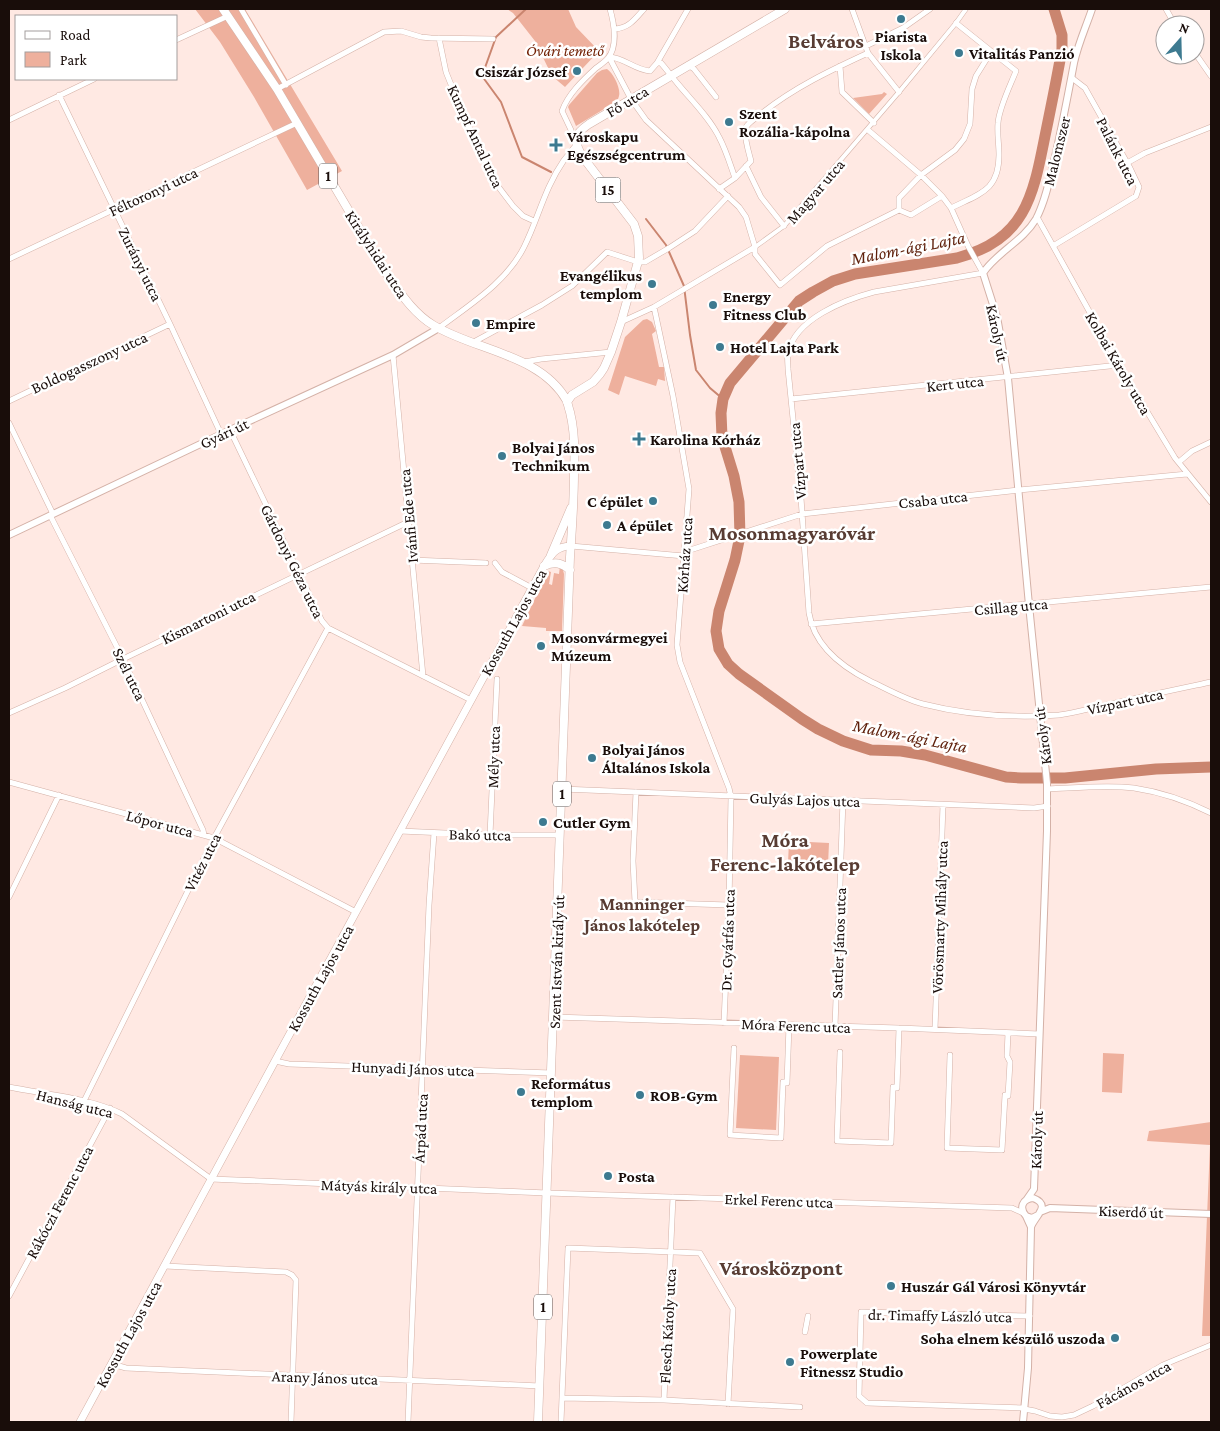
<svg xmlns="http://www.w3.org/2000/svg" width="1220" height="1431" font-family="'Crimson Pro',serif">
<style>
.green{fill:#eeb09d}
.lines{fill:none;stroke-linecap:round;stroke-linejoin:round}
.stream{stroke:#ca856f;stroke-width:2}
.river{stroke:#ca856f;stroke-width:11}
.pedestrian-casing{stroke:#d4b1a7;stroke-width:5}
.minor-casing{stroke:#d4b1a7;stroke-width:6}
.tertiary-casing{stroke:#d4b1a7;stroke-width:8}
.secondary-casing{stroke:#d4b1a7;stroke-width:8}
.primary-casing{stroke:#d4b1a7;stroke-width:9}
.pedestrian{stroke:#fff;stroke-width:4}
.minor{stroke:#fff;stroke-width:5}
.tertiary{stroke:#fff;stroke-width:6}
.secondary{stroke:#fff;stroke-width:7}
.primary{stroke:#fff;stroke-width:8}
.poi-dot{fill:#3d7a90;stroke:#fff;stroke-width:2}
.labels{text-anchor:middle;stroke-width:5;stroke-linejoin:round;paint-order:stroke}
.shield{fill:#fff;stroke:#5e5654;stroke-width:1}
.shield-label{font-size:15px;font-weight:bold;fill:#190d0a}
.poi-label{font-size:16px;font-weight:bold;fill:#190d0a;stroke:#fff;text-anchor:start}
.park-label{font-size:16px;font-style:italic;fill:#701e00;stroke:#fff}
.street-label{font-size:16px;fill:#190d0a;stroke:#fff}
.water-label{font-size:18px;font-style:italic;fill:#5e1f0a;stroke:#fff}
.neighbourhood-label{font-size:18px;font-weight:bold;fill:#583c33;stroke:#fff}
.district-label{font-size:21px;font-weight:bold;fill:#583c33;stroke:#fff}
</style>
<rect width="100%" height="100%" fill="#ffe9e3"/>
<path class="green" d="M195,9H245L342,171L307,190L254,97L220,42Z
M507,9H568L576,27L599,51L565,87L552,76L535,41L513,13Z
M607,69C613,73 621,88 619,96C618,100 617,101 614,103L576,126L568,107L569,105L597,73L602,70Z
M884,92L887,94L869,114L853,98L882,94Z
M647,319L652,322L656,331L652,334L659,367H664L665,381L658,379L656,386L625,376L619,395L608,390L625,337L643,320Z
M560,566L563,570L564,574L562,631H546V628L522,626L548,571L551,572L549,584L552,585L554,573L559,574Z
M789,841L829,843L828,865L788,863Z
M1103,1053L1124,1054L1122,1093L1102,1092Z
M740,1055L779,1057L776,1130L736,1128Z
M1211,1122V1336H1202L1210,1145L1147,1141L1149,1131Z"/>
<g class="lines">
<path class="stream" d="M526,9L496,37L482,76L501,102L522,157L551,172
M646,219L666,245L684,286L690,335L696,370L710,388L723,399"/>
<path class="river" d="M1054,9L1062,35V49C1057,78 1051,107 1045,136C1033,197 1025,240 957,258L855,274L833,281L813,292L799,301L730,383L723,399L721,413L722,437L734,476L739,502L740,536L735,560L719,611L716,631L719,649L728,664L739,674L802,719L818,729L843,741L871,750L901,751L925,755L1006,777L1021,778H1065L1156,769L1211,767"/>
<g class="pedestrian-casing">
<path id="pedestrian" d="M755,247L784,226L899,92L956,23L966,9"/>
</g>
<g class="minor-casing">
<path id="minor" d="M241,9L286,85
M852,9L868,53L899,92
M1166,9L1175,25
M615,29C629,28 635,19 644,9
M439,38L446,72L462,112L497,185L513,206L523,216L534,221
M176,40L228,16
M866,46L903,28L930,9
M1195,53L1211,76
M609,57L631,99L646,120L739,207L746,217L755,247V254L780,285L827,246L899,210L911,215L942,196
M609,57C623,57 635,70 650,71L657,63L688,9
M657,63H661C667,70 672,77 678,84C692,101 709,117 719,137C726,150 730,164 735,178
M688,65L694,69L716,97
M840,66L842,92L874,123
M277,89L384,32L401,31L421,37L431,38L493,39
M59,95L170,324L221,434
M9,120L94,79
M571,130L562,111C568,94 583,80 596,68C600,65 605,62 608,58C618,46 614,23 610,9
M868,130L921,175L942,196L951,208L968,246L983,273L874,292C844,300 795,319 788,353C787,358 788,364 788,369L801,498L809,613C814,646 842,667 870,681C887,689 904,699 923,704C966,715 1014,718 1059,715C1076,713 1094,707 1111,704C1144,696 1178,689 1211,682
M1127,163L1145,153L1211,127
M746,166L761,197L784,226
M719,189L735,178L751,161C749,153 743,135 746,127C749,122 756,118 761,114C793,88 831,70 868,53
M951,208C979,194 999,191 999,155C999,144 997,134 998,123C999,108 1010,86 1016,71L956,23
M899,210V198L921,175L955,150L964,139L970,124L972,89L976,76L991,52
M1037,217L1119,365L1175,458L1211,502
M1053,246L1136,196L1139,187L1130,168L1085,88L1072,78
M9,259L297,123
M654,307L673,396L689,489L677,645L680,662L729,788L731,797L729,905L724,1023
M621,322L654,307L755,247
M439,328C469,305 506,283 524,247C539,217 544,189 564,160C568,155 572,150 576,145
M472,343L542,305L572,286L607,252L638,262H645L669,248L695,231L728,196
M393,355L423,676
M524,362L541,359L611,352
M791,399L1119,365
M9,401L170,324
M9,423L53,514
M230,430L322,621L328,628L471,700
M1179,462L1192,451L1211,442
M50,515L123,659L203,830L204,835
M571,546L684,556
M684,552L802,514L1019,490L1187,474
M412,560L486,563
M495,563L502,572L532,588
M811,624L1211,587
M9,713L65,688L123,659L408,522
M9,782L214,838L356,912
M562,789L1034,808L1048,806
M1048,789C1075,788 1106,785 1134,788C1161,792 1187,801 1211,813
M636,792L633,861L635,902L729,905
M400,831L490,835H560
M490,835L497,679
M9,897L59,795
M554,1017L899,1028L1039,1034
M835,1027L843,800
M935,1029L943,805
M734,1048L730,1135L781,1138L783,1082L787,1083L789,1025
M840,1052L837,1141L891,1143L893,1087L897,1088L899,1028
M950,1055L947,1148L1002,1150L1005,1095L1008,1096L1010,1062L1007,1056L1008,1033
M275,1061L289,1064L552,1073
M9,1087C44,1094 90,1098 122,1114L211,1179L547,1193L1012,1208L1023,1213
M84,1101L214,838L328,628
M165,1266L286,1272L292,1275L296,1280L291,1422
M9,1296L110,1108
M805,1332L808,1316
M112,1364L126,1368L540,1386
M562,1398L664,1400L800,1407
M664,1400L673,1197
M1024,1408L867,1403L859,1396L861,1312L1030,1316
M1024,1409L1035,1411L1050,1416L1062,1417L1074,1415L1093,1406L1163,1365L1211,1345
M408,1422L429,905L434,833
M561,1422L568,1248L700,1253L733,1309L728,1404"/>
</g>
<g class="tertiary-casing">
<path id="tertiary" d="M9,535L230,430L393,355L439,328
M1027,1199L1034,1189L1047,831V783L1029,605L1008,378L997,317L983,273C996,253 1023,241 1036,219C1046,200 1050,177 1055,157C1062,126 1068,95 1074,63C1078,44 1086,27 1092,9
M1040,1212L1050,1208L1211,1214
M1031,1227C1035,1216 1052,1205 1033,1198C1022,1199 1019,1208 1026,1216L1032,1218L1038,1215
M1023,1422L1028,1368L1031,1227L1026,1216"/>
</g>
<g class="secondary-casing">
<path id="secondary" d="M80,1422L275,1061L544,566C551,554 557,546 571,546"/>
</g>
<g class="primary-casing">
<path id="primary" d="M223,9L277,89L385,272C399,291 413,313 433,325C476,351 541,354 567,401C568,405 569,409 570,412C575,432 575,453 574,473C574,501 572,529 570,557L538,1422
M567,402L572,395L593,382L600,374L604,368L611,352L621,322L639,258L638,236L634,224L582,156C573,140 574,134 589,124L785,9
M551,555L571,508
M544,566C555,561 562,563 570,570"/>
</g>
<use href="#pedestrian" class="pedestrian"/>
<use href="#minor" class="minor"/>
<use href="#tertiary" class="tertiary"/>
<use href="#secondary" class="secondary"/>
<use href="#primary" class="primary"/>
</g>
<g class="poi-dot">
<circle cx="901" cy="19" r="5"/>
<circle cx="959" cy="53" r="5"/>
<circle cx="577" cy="71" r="5"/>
<circle cx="729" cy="122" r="5"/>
<path d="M553.5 137.5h5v5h5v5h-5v5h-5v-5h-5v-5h5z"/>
<circle cx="652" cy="284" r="5"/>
<circle cx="713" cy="305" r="5"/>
<circle cx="476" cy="323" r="5"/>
<circle cx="720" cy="347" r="5"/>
<path d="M636.5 431.5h5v5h5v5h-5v5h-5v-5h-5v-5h5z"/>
<circle cx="502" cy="456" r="5"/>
<circle cx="653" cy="501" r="5"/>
<circle cx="607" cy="525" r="5"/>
<circle cx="541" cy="646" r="5"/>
<circle cx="592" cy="758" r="5"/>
<circle cx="543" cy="822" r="5"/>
<circle cx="521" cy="1092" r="5"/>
<circle cx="640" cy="1095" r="5"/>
<circle cx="608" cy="1176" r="5"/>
<circle cx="891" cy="1286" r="5"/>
<circle cx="1115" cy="1338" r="5"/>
<circle cx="790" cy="1362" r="5"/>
</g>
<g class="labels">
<g class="shield">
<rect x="319" y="163.5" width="18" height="25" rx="4"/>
<rect x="595.5" y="177.5" width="25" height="25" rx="4"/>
<rect x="553" y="781.5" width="18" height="25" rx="4"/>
<rect x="534" y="1294.5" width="18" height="25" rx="4"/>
</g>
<g class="shield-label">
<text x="328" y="181">1</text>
<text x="608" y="195">15</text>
<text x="562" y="799">1</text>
<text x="543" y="1312">1</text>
</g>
<g class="poi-label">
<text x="901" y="42" text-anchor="middle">Piarista<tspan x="901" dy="18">Iskola</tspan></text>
<text x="969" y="59">Vitalitás Panzió</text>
<text x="567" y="77" text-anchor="end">Csiszár József</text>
<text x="739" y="119">Szent<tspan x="739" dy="18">Rozália-kápolna</tspan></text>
<text x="567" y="142">Városkapu<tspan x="567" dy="18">Egészségcentrum</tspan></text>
<text x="642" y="281" text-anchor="end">Evangélikus<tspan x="642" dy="18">templom</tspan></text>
<text x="723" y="302">Energy<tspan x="723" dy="18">Fitness Club</tspan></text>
<text x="486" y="329">Empire</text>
<text x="730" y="353">Hotel Lajta Park</text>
<text x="650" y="445">Karolina Kórház</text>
<text x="512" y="453">Bolyai János<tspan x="512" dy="18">Technikum</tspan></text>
<text x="643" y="507" text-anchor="end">C épület</text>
<text x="617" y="531">A épület</text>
<text x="551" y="643">Mosonvármegyei<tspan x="551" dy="18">Múzeum</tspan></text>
<text x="602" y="755">Bolyai János<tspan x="602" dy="18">Általános Iskola</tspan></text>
<text x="553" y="828">Cutler Gym</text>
<text x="531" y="1089">Református<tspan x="531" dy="18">templom</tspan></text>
<text x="650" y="1101">ROB-Gym</text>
<text x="618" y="1182">Posta</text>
<text x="901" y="1292">Huszár Gál Városi Könyvtár</text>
<text x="1105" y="1344" text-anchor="end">Soha elnem készülő uszoda</text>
<text x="800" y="1359">Powerplate<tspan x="800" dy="18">Fitnessz Studio</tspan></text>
</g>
<g class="park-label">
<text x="565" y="56">Óvári temető</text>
</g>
<g class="street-label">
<text transform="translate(627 101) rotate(-31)" y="6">Fő utca</text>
<text transform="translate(476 136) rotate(65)" y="6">Kumpf Antal utca</text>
<text transform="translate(1056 151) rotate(-76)" y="6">Malomszer</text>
<text transform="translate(1118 151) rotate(63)" y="6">Palánk utca</text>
<text transform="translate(153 191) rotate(-25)" y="6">Féltoronyi utca</text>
<text transform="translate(815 191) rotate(-49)" y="6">Magyar utca</text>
<text transform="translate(377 254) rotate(57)" y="6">Királyhidai utca</text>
<text transform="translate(141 264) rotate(64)" y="6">Zurányi utca</text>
<text transform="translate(998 333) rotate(78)" y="6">Károly út</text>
<text transform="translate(89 362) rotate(-25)" y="6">Boldogasszony utca</text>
<text transform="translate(1119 363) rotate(60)" y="6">Kolbai Károly utca</text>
<text transform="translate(955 383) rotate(-6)" y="6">Kert utca</text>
<text transform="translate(224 433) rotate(-25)" y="6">Gyári út</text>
<text transform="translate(797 461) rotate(-95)" y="6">Vízpart utca</text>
<text transform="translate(933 499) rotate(-6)" y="6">Csaba utca</text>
<text transform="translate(408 516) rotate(-95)" y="6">Ivánfi Ede utca</text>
<text transform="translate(684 555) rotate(-86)" y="6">Kórház utca</text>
<text transform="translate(293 561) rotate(64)" y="6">Gárdonyi Géza utca</text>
<text transform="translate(1011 606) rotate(-5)" y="6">Csillag utca</text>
<text transform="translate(208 617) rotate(-26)" y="6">Kismartoni utca</text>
<text transform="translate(513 622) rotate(-61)" y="6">Kossuth Lajos utca</text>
<text transform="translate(130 674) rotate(64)" y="6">Szél utca</text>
<text transform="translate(1125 701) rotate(-12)" y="6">Vízpart utca</text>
<text transform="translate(1042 736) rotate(-97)" y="6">Károly út</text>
<text transform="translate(493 757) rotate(-88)" y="6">Mély utca</text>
<text transform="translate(805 799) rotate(2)" y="6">Gulyás Lajos utca</text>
<text transform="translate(160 823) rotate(15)" y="6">Lőpor utca</text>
<text transform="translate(480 834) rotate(1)" y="6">Bakó utca</text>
<text transform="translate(202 862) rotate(-63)" y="6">Vitéz utca</text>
<text transform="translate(939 917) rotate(-88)" y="6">Vörösmarty Mihály utca</text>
<text transform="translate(727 940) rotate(-88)" y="6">Dr. Gyárfás utca</text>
<text transform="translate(838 943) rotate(-88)" y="6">Sattler János utca</text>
<text transform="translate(556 962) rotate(-88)" y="6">Szent István király út</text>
<text transform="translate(320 978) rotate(-61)" y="6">Kossuth Lajos utca</text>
<text transform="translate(796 1025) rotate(2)" y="6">Móra Ferenc utca</text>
<text transform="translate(413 1068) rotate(2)" y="6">Hunyadi János utca</text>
<text transform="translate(75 1103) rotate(14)" y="6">Hanság utca</text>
<text transform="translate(420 1128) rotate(-87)" y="6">Árpád utca</text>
<text transform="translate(1036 1140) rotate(-88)" y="6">Károly út</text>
<text transform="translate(379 1186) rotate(2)" y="6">Mátyás király utca</text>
<text transform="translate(779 1200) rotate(2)" y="6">Erkel Ferenc utca</text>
<text transform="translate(59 1202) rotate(-62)" y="6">Rákóczi Ferenc utca</text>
<text transform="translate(1131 1211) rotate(2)" y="6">Kiserdő út</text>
<text transform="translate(940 1315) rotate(1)" y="6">dr. Timaffy László utca</text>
<text transform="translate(667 1326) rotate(-87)" y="6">Flesch Károly utca</text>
<text transform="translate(128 1334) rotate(-61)" y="6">Kossuth Lajos utca</text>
<text transform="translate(325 1377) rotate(2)" y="6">Arany János utca</text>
<text transform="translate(1133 1384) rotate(-29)" y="6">Fácános utca</text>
</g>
<g class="water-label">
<text transform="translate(908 248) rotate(-11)" y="6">Malom-ági Lajta</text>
<text transform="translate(910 736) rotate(11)" y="6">Malom-ági Lajta</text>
</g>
<g class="neighbourhood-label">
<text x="642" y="910">Manninger<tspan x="642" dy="21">János lakótelep</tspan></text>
</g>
<g class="district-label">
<text x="826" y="48">Belváros</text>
<text x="792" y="540">Mosonmagyaróvár</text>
<text x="785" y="847">Móra<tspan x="785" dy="24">Ferenc-lakótelep</tspan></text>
<text x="781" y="1275">Városközpont</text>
</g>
</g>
<rect width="1220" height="1431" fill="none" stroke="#190d0a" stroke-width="20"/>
<rect x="15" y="15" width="162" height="65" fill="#ffffff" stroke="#a39e9d"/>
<rect x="25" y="31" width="25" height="8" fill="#ffffff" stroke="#a39e9d"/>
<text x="60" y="40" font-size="15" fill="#190d0a">Road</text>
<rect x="25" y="52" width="25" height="15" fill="#eeb09d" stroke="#a39e9d"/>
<text x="60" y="65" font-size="15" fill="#190d0a">Park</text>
<g transform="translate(1180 40) rotate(20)"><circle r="24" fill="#ffffff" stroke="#a39e9d"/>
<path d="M0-4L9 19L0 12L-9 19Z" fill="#3d7a90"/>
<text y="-8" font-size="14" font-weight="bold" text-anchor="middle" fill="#190d0a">N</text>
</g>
</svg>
